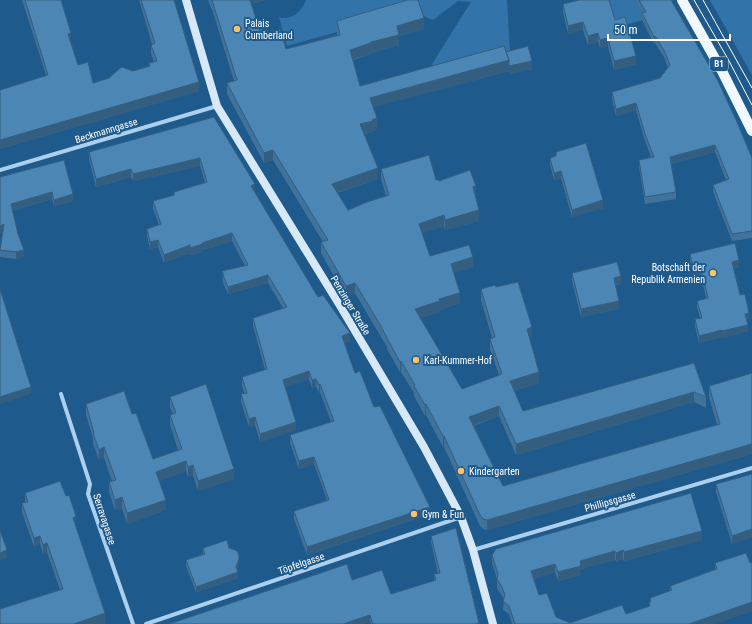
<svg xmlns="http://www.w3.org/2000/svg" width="752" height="624" font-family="'Roboto Condensed',sans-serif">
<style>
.green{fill:#3274a9}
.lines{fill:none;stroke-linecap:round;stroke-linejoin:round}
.street{stroke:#abcfec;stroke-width:4}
.secondary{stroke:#d7e9f9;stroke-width:8}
.primary{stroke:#f1f8ff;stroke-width:10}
.tram{stroke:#fff;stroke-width:1}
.wall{fill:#40739c}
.shaded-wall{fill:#345e7f}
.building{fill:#4b86b5;stroke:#345e7f}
.poi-dot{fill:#fbc26b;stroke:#1e5a8c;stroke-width:1.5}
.labels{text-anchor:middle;stroke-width:4;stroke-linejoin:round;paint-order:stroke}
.shield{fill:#1e5a8c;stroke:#bccedc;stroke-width:1}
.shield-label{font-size:9px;font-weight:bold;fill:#fff}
.poi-label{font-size:10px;fill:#fff;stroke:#1e5a8c;text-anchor:start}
.street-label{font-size:10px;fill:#fff;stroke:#1e5a8c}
</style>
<rect width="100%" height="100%" fill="#1e5a8c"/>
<path class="green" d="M306,0H507L510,53L445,79L432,64L471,2L458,1L433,20L410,10L363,23L337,32L287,46L279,17C292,21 302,11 306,0Z
M606,0H635L646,19L615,28Z
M710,0H752V75Z
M257,19L265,21L267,27H266L269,35L259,54L253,20Z"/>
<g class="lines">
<path class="street" d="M0,170L217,106
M61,394L90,484L88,494L133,624
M473,550L524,535L752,468
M146,624L461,517"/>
<path class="secondary" d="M186,0L217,106L339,304L424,447L461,517L473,550L493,624"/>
<path class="primary" d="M682,0L722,71L752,131"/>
<path class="tram" d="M694,0L728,59L752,105
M703,0L752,88"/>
</g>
<path class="wall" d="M22,0H61L71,42L78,65L93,83L149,66V63L154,62L151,54V45L152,44L139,0H174L199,91L0,149L46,75Z
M208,0H265L251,4L261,34L286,49L337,35V21L424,29L399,36V45L371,53V54L353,60L360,86L506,52L532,69L509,74V71L373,107L377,129L373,131V132L364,134L378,179L337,193L348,210L386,196L381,179V169L436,180L476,197L479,221L445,230L444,226L422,233L430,256L473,267L454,273L460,303L440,310V312L420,318L462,389L499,375L490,349V339L492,338L481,300V289L496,287L532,338H530L539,383L514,391L523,411L694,363L706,397V408L694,402L516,455L499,416L474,426L503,486L717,425L709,397V386L752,454L487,530L483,529L480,526L444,447H443L426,415L425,416L414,396V393L401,372H400L387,349V347L381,337L355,293L346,297L321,253V242H323L273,160L264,163L227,94V83L234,81L212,9L211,8Z
M635,0H671L752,158V238L732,241L713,192V185L726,180L715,152L671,164L676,192V199L645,204L639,167V160L651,157L645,141L636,110L616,116L612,99V92L660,78L668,68L664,57L655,43L654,44L642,20V13Z
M563,4L615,20L636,64L614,70L608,46L600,48L598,41L588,45L583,30L568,34L563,12Z
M214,117L255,192L318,297L350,341L344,343L355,373L374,407L430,514L307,555L294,519V511L327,500L314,464L299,469L290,443V435L331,422L320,392L319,393L316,386L312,388L309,379L285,387L296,430L260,442L255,425L249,427L241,402V394L244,393L242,385V377L265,370L253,326V318L283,308L268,283L228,294L223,283L222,271L245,266L232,241L203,250V252L190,255V253L164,263L158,247L150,249L147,236V229L159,225L153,209V201L174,195V192L205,183L200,166L133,181L131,177L96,187L89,159V152Z
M556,152L603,208L572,217L561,178L554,180L550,165V158L556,156Z
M64,160L73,201L54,206L52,199L12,211L24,257L16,259L0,257V250L3,232L0,233V177Z
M690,254L739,267L734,269L740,295L749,320H746L748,331L722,338V337L699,343L695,326V319L700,318L697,307V301L706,298L701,276L694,278L690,261Z
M572,273L621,284L616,285L619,309L581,317L572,281Z
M170,397L234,479L198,491L193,475L188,477L186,471L159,481L166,510L127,524L122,508L115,510L109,492V482L112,481L104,458L99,460L93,444V438L86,415V404L132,414L153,459L178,450L170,425V415L173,414L170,408Z
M752,474V537L732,544L716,492V484Z
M25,493L76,525H75L105,622L99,624H0L60,590L47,552L43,554L40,544L34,547L22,512V503L25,502Z
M431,536L479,624H371L352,580L391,594L434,581V574H438L431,542Z
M702,540L624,561L623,559L616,561L615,560L581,569V575L558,581L555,572L534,579L539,595L556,617L570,623L626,614L649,606V602H650V598L670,591V586L715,569V563H750L752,562V611L714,624H512L509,614L503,610L504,599L502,596L497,588V579L492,563V555Z
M203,548H229L239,565L237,570L238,578L196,592L186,566V560L203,554Z"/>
<path class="shaded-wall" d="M248,0H265L248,5Z
M424,18V29L399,36V45L371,53V54L350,60V50L371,42L397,26Z
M583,22V30L568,34V26Z
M71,33V42L68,43V34Z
M598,33V41L588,45V36Z
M655,36V43L654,44V37Z
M608,38V46L600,48V40Z
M636,56V64L614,70V61Z
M509,60V71L370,108V98Z
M532,61V69L509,74V66Z
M199,82V91L0,149V140Z
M636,103V110L616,116V109Z
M377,118V129L373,131V132L360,135V124Z
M715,145V152L670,164V157Z
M273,150V160L264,163V153Z
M200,158V166L133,181V174Z
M378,168V179L332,194V184Z
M131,169V177L96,187V179Z
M561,171V178L554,180V173Z
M255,184V192L251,194V186Z
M476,186V197L473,198V187Z
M52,192V199L11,211V204Z
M73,194V201L54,206V200Z
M603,200V208L572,217V210Z
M479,210V221L445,230V220Z
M444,215V226L419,234V224Z
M4,224V231L0,233V226Z
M232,233V241L203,250V252L190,255V248L202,243Z
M158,240V247L150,249V242Z
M190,245V253L164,263V255Z
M24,250V257L16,259V252Z
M473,257V267L451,274V264Z
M739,260V267L732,269V262Z
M701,269V276L694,278V271Z
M268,275V283L228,294V287Z
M621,276V284L614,285V278Z
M355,283V293L346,297V286Z
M460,293V303L440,310V312L415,320V309L439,299Z
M619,301V309L581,317V309Z
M749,313V320H745V314Z
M748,325V331L722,338V331Z
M532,327V338L527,339V329Z
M722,330V337L699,343V336Z
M350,333V341L342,344V336Z
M401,361V372H400V362Z
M309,371V379L283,388V380Z
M539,372V383L510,392V381Z
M316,379V386L312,388V380Z
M320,384V392L319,393V385Z
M31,387V394L0,404V397Z
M694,392V402L516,455V444Z
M426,404V415L425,416V405Z
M499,406V416L469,427V417Z
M255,417V425L249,427V419Z
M296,422V430L260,442V434Z
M443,436H444V447H443Z
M752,444V454L487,530V520Z
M104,447V458L99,460V450Z
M314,457V464L299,469V461Z
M186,461V471L156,482V472Z
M193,465V475L188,477V467Z
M234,469V479L198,491V481Z
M122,497V508L115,510V500Z
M166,500V510L127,524V513Z
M430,507V514L307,555V547Z
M76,516V525L73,526V518Z
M752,529V537L732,544V536Z
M702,531V540L624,561V552Z
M40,536V544L34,547V538Z
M47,543V552L43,554V545Z
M7,550V558L0,561V553Z
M623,550V559L616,561V553Z
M615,551V560L581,569V575L558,581V572L580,561Z
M239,559V565L236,572V567Z
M555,564V572L531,580V571Z
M238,572V578L196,592V587Z
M752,602V611L714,624H689Z
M105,613V622L99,624H74Z
M370,615V622L365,624H343Z"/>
<path class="building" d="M25,0H61L71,33L68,34L78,65L88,62L93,83L109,78L119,69L122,67L133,71L150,66L149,63L157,61L151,45L155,43L141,0H174L199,82L0,140V90L48,75Z
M212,0H250L261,34L280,29L286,49L340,35L337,21L363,13L408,0H418L424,18L397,26L399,35L371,42V43L350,50L360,86L504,46L509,60L370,98L377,118L372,120L373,121L360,124L378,168L332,184L348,210L367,202L389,195L381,169L429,155L436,180L438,179L439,181L470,170L476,186L473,187L479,210L445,220L444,215L419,224L430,256L469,245L473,257L451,264L460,293L439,299L440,301L415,309L462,389L502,374L490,339L495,337L481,289L495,285L496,287L518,282L532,327L527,329L539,372L510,381L523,411L694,363L706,397L694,392L516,444L499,406L469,417L503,486L720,424L709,386L752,373V444L487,520L483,519L480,515L444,436H443L426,404L425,405L414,386L415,385L401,361L400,362L387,338L381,326L355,283L346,286L321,242L328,240L273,150L264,153L227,83L237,80Z
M579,0H609L615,20L625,17L636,56L614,61L608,38L600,40L598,33L588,36L583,22L568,26L563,4Z
M639,0H671L718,81L737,122L752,158V231L732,234L713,185L729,179L715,145L670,157L676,192L645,197L639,160L654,157L645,134L636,103L616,109L612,92L660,78L670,65L664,50L655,36L654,37L642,13L646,12Z
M528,46L532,61L509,66V60L506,52Z
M214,117L255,184L251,186L318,297L323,295L350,333L342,336L355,373L360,371L374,407L380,406L430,507L307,547L294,511L329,500L314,457L299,461L290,435L334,421L320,384L319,385L316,379L312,380L309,371L283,380L296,422L260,434L255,417L249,419L241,394L247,393L242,377L267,369L253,318L287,307L268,275L228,287L223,275H224L222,271L248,265L232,233L202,243L203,244L190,248V245L164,255L158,240L150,242L147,229L161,224L153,201L174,195V192L207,182L200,158L133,174L131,169L96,179L89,152Z
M586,143L603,200L572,210L561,171L554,173L550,158L556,156V152Z
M64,160L73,194L54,200L52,192L11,204L18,234L24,250L16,252L0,250L4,224L0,226V177Z
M735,243L739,260L732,262L740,295L745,294L749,313L745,314L748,325L722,331V330L699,336L695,319L702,318L697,301L708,298L701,269L694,271L690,254Z
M617,262L621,276L614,278L619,301L581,309L572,273Z
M0,289L31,387L0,397Z
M206,384L234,469L198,481L193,465L188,467L186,461L156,472L166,500L127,513L122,497L115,500L109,482L116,480L104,447L99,450L93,433H94L86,404L124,391L132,414L136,413L153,459L182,449L170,415L176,413L170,397Z
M752,474V529L732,536L716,484Z
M60,481L66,496L69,495L76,516L73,518L105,613L74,624H0V609L63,589L47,543L43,545L40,536L34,538L22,503L28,502L25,493Z
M691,493L702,531L624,552L623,550L616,553L615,551L580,561L581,566L558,572L555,564L531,571L539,595L547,593L556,617L570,623L622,605L626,614L650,606L649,602L651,601L650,598L672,590L670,586L717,569L715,563L746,553L750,563L752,562V602L689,624H515L509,606L503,601L505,595L502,587L497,579L498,574L492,555L496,549Z
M456,528L479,623L475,624H373L370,615L343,624H169L347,564L352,580L382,570L391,594L436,580L434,574L440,573L431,536Z
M0,530L7,550L0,553Z
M227,540L229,548L235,550L238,552L239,556V559L236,567L238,572L196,587L186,560L205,554L203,548Z"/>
<g class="poi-dot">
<circle cx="237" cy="29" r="4"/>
<circle cx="713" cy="273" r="4"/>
<circle cx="416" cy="360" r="4"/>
<circle cx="461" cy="471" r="4"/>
<circle cx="414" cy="514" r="4"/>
</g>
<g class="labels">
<rect class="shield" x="710" y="57" width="18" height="14" rx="3"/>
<g class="shield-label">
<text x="719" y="67">B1</text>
</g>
<g class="poi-label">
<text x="245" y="27">Palais<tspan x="245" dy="12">Cumberland</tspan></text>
<text x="705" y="271" text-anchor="end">Botschaft der<tspan x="705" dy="12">Republik Armenien</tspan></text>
<text x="424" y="364">Karl-Kummer-Hof</text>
<text x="469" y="475">Kindergarten</text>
<text x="422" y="518">Gym &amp; Fun</text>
</g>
<g class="street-label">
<text transform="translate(106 130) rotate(-17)" y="4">Beckmanngasse</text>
<text transform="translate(351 305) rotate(59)" y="4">Penzinger Straße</text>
<text transform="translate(610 501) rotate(-16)" y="4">Phillipsgasse</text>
<text transform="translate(105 519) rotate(72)" y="4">Serravagasse</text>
<text transform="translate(301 563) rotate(-19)" y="4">Töpfelgasse</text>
</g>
</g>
<path d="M608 34v6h122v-6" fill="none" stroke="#ffffff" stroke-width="2"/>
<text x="614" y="34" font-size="12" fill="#ffffff" stroke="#1e5a8c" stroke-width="3" paint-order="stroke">50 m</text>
</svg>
